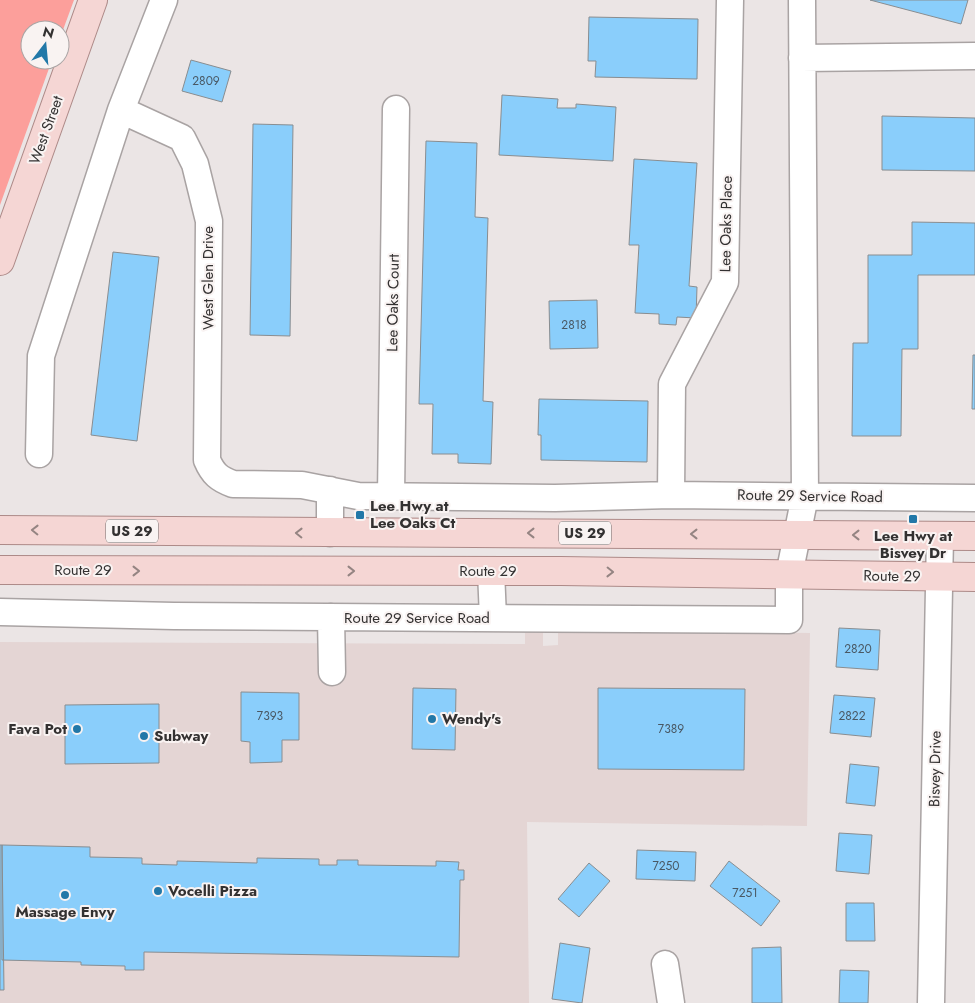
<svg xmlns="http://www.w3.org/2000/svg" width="975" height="1003" font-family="Jost,sans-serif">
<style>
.built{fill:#e4d5d4}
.green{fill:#fc9f9b}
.building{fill:#8acefb;stroke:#898d90}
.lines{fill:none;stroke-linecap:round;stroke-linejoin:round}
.minor-casing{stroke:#a9a3a3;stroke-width:29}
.major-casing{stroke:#ad8a88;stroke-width:30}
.minor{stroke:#fff;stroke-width:26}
.major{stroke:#f5d6d4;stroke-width:28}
.oneway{stroke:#948482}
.poi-dot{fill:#2278a8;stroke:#f9f3f2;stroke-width:2}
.labels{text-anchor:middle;stroke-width:4;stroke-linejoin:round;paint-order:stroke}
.number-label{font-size:12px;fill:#495864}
.shield{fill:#f9f3f2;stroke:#6e6b6b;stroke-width:1}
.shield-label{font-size:14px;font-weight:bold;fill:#333131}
.street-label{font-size:15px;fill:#333131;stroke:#f9f3f2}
.poi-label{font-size:15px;font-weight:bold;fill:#333131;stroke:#f9f3f2;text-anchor:start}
</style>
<rect width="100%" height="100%" fill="#ebe5e5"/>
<path class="built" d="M525,629L543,630V646L558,645V629L810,633L807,826L527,822L529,1003H0V642L525,644Z"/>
<path class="green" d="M0,0H74L60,38V30H30V60H52L0,205Z"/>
<path class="building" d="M870,0H968L961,24Z
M589,17L698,19L697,79L595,77L596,61H588Z
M191,60L231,71L222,102L182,91Z
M502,95L558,99L557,108H576V104L616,107L613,161L499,155Z
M882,116L975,118V171L882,170Z
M253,124L293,125L290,336L250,335Z
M426,141L477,143L475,217L488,218L483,401L493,402L491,464L458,463V454H432L433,404H419Z
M634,159L697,163L689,286L697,287L696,318L677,317L676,325L659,324V314L635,313L639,245H629Z
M912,222L975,223V275H918V349H902L901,436H852L853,343H868V255H912Z
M113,252L159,257L137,441L91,435Z
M597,300L598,348L550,349L549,301Z
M973,355H975V409H972Z
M539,399L648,401L647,462L541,460V435H538Z
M839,628L880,630L878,670L836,667Z
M413,688L456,689L455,750L412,749Z
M598,688L745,689L744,770L598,769Z
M241,692L299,693V740H282V762L250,763V742L241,741Z
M834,695L875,698L871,737L830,733Z
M159,704V763L65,764V705Z
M850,764L879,767L875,806L846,803Z
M839,833L872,835L869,874L836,871Z
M0,845H2L4,990H0Z
M2,845L90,847V857L142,858V864L177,865V861L257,863V858L319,859V865H337V860H358V865L436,866V861L459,862L458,870H464V880H460L459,957L144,952V970H125V966L81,965V962L2,960Z
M637,850L696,852L695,881L636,879Z
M729,861L780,901L761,926L710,886Z
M589,863L610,881L579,917L558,899Z
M846,903H874L875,941H846Z
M560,943L590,948L582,1003L552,999Z
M781,947L782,1003H752V948Z
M840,970L869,971L868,1003H839Z"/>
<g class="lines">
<g class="minor-casing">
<path id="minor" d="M802,58L975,56
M121,110L182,138L195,164L209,221L207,460C213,474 219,479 233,484L302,485L358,496L555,498L671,495L975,498
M39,454L41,356L121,110L164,0
M671,495L672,384L725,282L730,0
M391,496L396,109
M330,533V490
M491,571L493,618
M0,612L174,616L789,620V575L805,496L802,0
M331,617L332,672
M665,964L671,1003
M931,1003L940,536"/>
</g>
<g class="major-casing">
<path id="major" d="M0,261L93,0
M0,530L975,536
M0,570L561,571L975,577"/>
</g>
<use href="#minor" class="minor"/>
<use href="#major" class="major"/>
</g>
<defs><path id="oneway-chevron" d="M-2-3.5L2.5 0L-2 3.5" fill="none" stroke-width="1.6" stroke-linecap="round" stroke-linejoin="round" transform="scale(1.25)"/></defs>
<g class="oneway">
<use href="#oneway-chevron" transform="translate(35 530) rotate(-179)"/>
<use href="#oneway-chevron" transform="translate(299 533) rotate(-179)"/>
<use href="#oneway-chevron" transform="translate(531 533) rotate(-180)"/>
<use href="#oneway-chevron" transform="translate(694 534) rotate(-180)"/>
<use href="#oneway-chevron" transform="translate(856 535) rotate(-180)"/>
<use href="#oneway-chevron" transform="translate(136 571)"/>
<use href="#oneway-chevron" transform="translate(351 571)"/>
<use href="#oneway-chevron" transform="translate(610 572) rotate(1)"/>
</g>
<g class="poi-dot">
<rect x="355" y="510" width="10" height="10" rx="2.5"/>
<rect x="908" y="514" width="10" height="10" rx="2.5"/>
<circle cx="432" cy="719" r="5"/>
<circle cx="77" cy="729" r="5"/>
<circle cx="144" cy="736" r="5"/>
<circle cx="158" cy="891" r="5"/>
<circle cx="65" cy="895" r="5"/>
</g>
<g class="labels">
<g class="number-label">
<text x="206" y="85">2809</text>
<text x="574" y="329">2818</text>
<text x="858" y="653">2820</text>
<text x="270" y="720">7393</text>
<text x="852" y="720">2822</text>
<text x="671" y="733">7389</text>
<text x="666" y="870">7250</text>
<text x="745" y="897">7251</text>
</g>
<g class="shield">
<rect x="106" y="519.5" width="52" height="23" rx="4"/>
<rect x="559" y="521.5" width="52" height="23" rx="4"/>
</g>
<g class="shield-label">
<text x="132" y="536">US 29</text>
<text x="585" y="538">US 29</text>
</g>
<g class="street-label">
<text transform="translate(46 130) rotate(-70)" y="5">West Street</text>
<text transform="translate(726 224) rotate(-89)" y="5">Lee Oaks Place</text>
<text transform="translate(208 278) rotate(-90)" y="5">West Glen Drive</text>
<text transform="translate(393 303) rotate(-89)" y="5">Lee Oaks Court</text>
<text transform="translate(810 496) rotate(1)" y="5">Route 29 Service Road</text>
<text x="83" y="575">Route 29</text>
<text x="488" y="576">Route 29</text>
<text transform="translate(892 576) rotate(1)" y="5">Route 29</text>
<text x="417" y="623">Route 29 Service Road</text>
<text transform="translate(935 769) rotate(-89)" y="5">Bisvey Drive</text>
</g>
<g class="poi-label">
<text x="370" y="511">Lee Hwy at<tspan x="370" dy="17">Lee Oaks Ct</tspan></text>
<text x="913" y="541" text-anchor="middle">Lee Hwy at<tspan x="913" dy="17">Bisvey Dr</tspan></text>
<text x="442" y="724">Wendy's</text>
<text x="67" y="734" text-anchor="end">Fava Pot</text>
<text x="154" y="741">Subway</text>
<text x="168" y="896">Vocelli Pizza</text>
<text x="65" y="917" text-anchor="middle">Massage Envy</text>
</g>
</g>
<g transform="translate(45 45) rotate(16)"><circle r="24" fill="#f9f3f2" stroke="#aaa5a5"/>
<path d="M0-4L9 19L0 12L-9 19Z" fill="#2278a8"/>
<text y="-8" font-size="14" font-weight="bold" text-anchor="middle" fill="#333131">N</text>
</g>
</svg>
